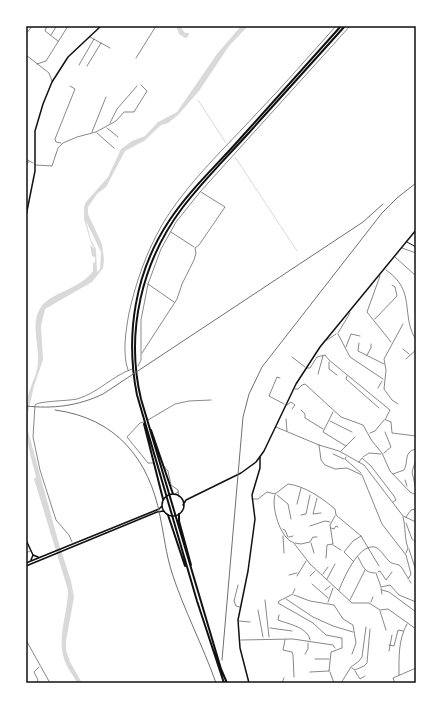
<svg xmlns="http://www.w3.org/2000/svg" width="442" height="709" font-family="Mulish,sans-serif">
<style>
.water{fill:#d9d9d9;fill-rule:evenodd}
.lines{fill:none;stroke-linecap:round;stroke-linejoin:round}
.stream{stroke:#d9d9d9;stroke-width:1}
.minor{stroke:#111;stroke-width:0.5}
.tertiary{stroke:#111;stroke-width:1}
.secondary{stroke:#111;stroke-width:1.5}
.primary{stroke:#111;stroke-width:1.5}
.motorway{stroke:#111;stroke-width:2}
.rail{stroke:#707070;stroke-width:1}
.neatline{fill:none;stroke:#111;stroke-width:1.5}
</style>
<rect width="100%" height="100%" fill="#fff"/>
<path class="water" d="M176,26H182V29L185,33H189L188,37L185,38L179,34Z
M241,26H248L229,46L199,91L178,115L168,123L161,125L144,141L125,151L106,187L97,194L88,207V214L102,244L104,259L103,268L92,282L45,309L41,326L43,360L34,386L28,413V431L59,544L71,581L74,597L66,641V650L70,662L82,683H77C74,676 69,671 66,664C55,640 68,615 68,590L34,479L36,477C29,450 21,423 28,396C31,384 38,373 38,361C39,343 30,323 41,307C51,292 81,289 93,271V263L95,262V257L92,256L90,245L95,249L91,243L84,219V207L86,202L108,177L121,149L132,141L145,136L158,122L177,112L217,54ZM86,221L101,252L100,269L97,272L96,249L91,240Z"/>
<g class="lines">
<path class="stream" d="M198,100L226,143
M228,146L229,147
M235,157L297,251"/>
<path class="minor" d="M47,26L45,31L58,41
M26,34L32,26
M51,35L56,27
M90,37L110,48
M26,55L49,73L52,81
M136,58L156,26
M37,64L46,61L68,26
M79,65L94,39
M87,66L101,43
M110,123L117,109L137,86
M107,128L118,137
M92,132L106,97
M97,133L114,148
M61,143L56,142L55,139L75,89L70,86
M26,159L33,163
M26,162H29
M36,165L52,166L58,148L63,143L77,137L96,132L116,121L124,112H134L147,91L141,85
M171,232L194,247
M402,248L416,253
M395,257L416,276
M386,270C417,291 400,315 416,340
M380,276L367,312L391,342
M148,284L174,302
M375,319L397,296L395,287L392,285
M338,333L350,313
M338,334L350,357L383,379
M327,340L336,334
M359,343L358,351L384,364
M346,347L351,334L360,336
M403,349L409,354
M142,353L177,299L182,284L194,260L196,253L195,248L199,245L225,207L201,192
M367,355L371,348V344
M292,357L305,367
M406,359L416,350
M329,362V369L337,375
M138,366L141,360V320L148,284L161,249L176,222L200,192L350,26
M307,368H310L317,357L325,355L329,360L390,410L385,420
M128,370C122,353 126,330 129,313C136,282 146,253 162,225C186,184 226,147 258,112C285,84 310,55 336,26
M318,374L323,356
M347,376L346,379L379,408
M280,378L277,377L269,396L284,404
M378,388L382,381
M295,389H298L302,385L305,384L341,417L363,425L372,441L382,453L390,471L410,492L416,495
M398,404L392,400L384,389L386,370L384,359L403,324
M287,405L291,402L295,405L292,409
M301,410L305,414V418L323,429
M333,412L323,432L346,446
M286,419L287,431
M148,420L175,404L189,401L211,400
M386,420L391,422L392,433L416,436
M330,421L352,432
M144,422L140,423L127,437L148,463H153
M276,427L319,445L339,451L364,465L403,516L416,522
M370,433L375,431L384,420
M319,445L321,460L325,465L335,469L347,468L362,475L382,524L406,555L411,574L408,579
M341,451L355,437
M384,453L391,447L385,432
M333,454L344,459
M346,457L345,459L361,473
M363,457L369,453L381,454
M416,459L412,472L416,489
M359,462L362,458L371,466L394,496L396,500L393,502
M163,465L168,471L171,485L178,490L179,497
M393,474L404,470C409,461 403,452 416,449
M405,480L407,486
M175,494L178,492
M275,495C271,507 280,537 292,542
M277,495L288,504L291,519
M317,498L313,514L321,513
M252,499H258L267,492L275,494L288,484C305,486 322,498 335,509L336,515L361,536L379,566
M297,504L301,488
M301,515L306,514L310,495
M403,517C406,528 404,537 408,548L406,553
M406,517L411,510L416,509
M406,523L412,539L416,542
M310,526L325,521L330,522
M331,528L334,529L336,526L338,527
M283,529L285,530L288,537
M283,536L284,553
M289,537L293,536
M72,542L69,535L56,520L40,470L33,437L35,405C38,401 68,401 77,399C98,393 112,376 132,369
M293,542L310,564L352,603H369L380,610L388,609L416,629
M295,543L301,544L310,542L313,537H317
M311,543L314,553
M333,545L341,550
M409,549L416,571
M26,553L30,551
M358,557C363,566 364,573 375,573
M326,558L327,545L333,544L330,525L335,516
M353,561L344,552L353,541L361,536
M378,572L380,571L386,580L392,572
M376,573L381,587L390,585L399,595L416,602
M323,574L328,567
M289,575L297,573
M297,576L306,561
M310,576L315,571
M327,579L335,564
M409,580L411,583
M312,584L328,598
M238,585L234,601L236,606L240,607
M381,588L382,594
M325,590L330,586
M339,590C344,578 358,544 375,547C381,549 385,558 390,562C393,564 396,564 399,565C403,568 405,574 408,578
M382,590L389,592L416,612
M293,593L295,589
M293,594L279,601L278,603L313,623L326,635L342,638V648L331,652L329,671
M294,595L310,601L334,605L343,619L353,625L356,643L352,654
M286,599L313,617L333,626L353,632
M265,600L269,637
M350,600L365,570
M328,602L333,588
M371,602L373,597
M258,610L263,637
M380,611L386,630
M279,615L278,620C288,624 308,627 310,640
M239,621L250,622
M270,628L292,631
M26,640L50,683
M241,640L293,639L333,645L335,648
M285,640L283,650L292,652L293,655L294,677
M389,645L394,646L398,630L403,631
M389,651L392,635
M305,654L308,649V643
M315,659H329
M352,668L355,670L364,666L367,663L370,629
M355,671L360,679L365,676
M310,672L329,671
M330,672L334,683
M399,675C399,658 398,640 407,624
M37,683L38,680L34,672L39,667
M282,683L284,678
M341,683L351,667L359,661L362,657L366,627
M395,683L393,678L416,668"/>
<path class="tertiary" d="M407,242L416,247"/>
<path class="secondary" d="M26,216L35,171V131L43,104L52,82L68,57L101,26
M26,540L33,555
M249,683L240,648L238,620L248,571L255,519L252,495L260,468V457"/>
<path class="primary" d="M162 505a11 11 0 1 1 22 0a11 11 0 1 1-22 0Z
M183,505L186,500L241,473L256,462L264,451L296,384L320,347L416,230
M31,560L33,555L38,557
M26,563L159,509L162,506
M26,566L157,512L164,511"/>
<path class="motorway" d="M144,424L163,499
M151,430L173,494
M179,514V521L191,565
M168,515L185,566
M224,683L197,601L137,395C125,335 135,272 169,221C188,192 215,167 238,141C273,102 307,64 341,26
M227,683L221,669L141,399C125,332 142,261 183,207C202,182 225,159 246,136C279,99 312,63 345,26"/>
<path class="rail" d="M26,406C53,409 78,406 103,394L363,222L383,204
M55,410C116,418 149,459 160,516C164,535 166,554 172,573C184,610 203,646 216,683
M222,660L243,417L249,394L262,367L382,213L397,198L416,183"/>
</g>
<rect width="442" height="709" fill="none" stroke="#ffffff" stroke-width="54"/>
<rect x="27" y="27" width="388" height="655" class="neatline"/>
</svg>
